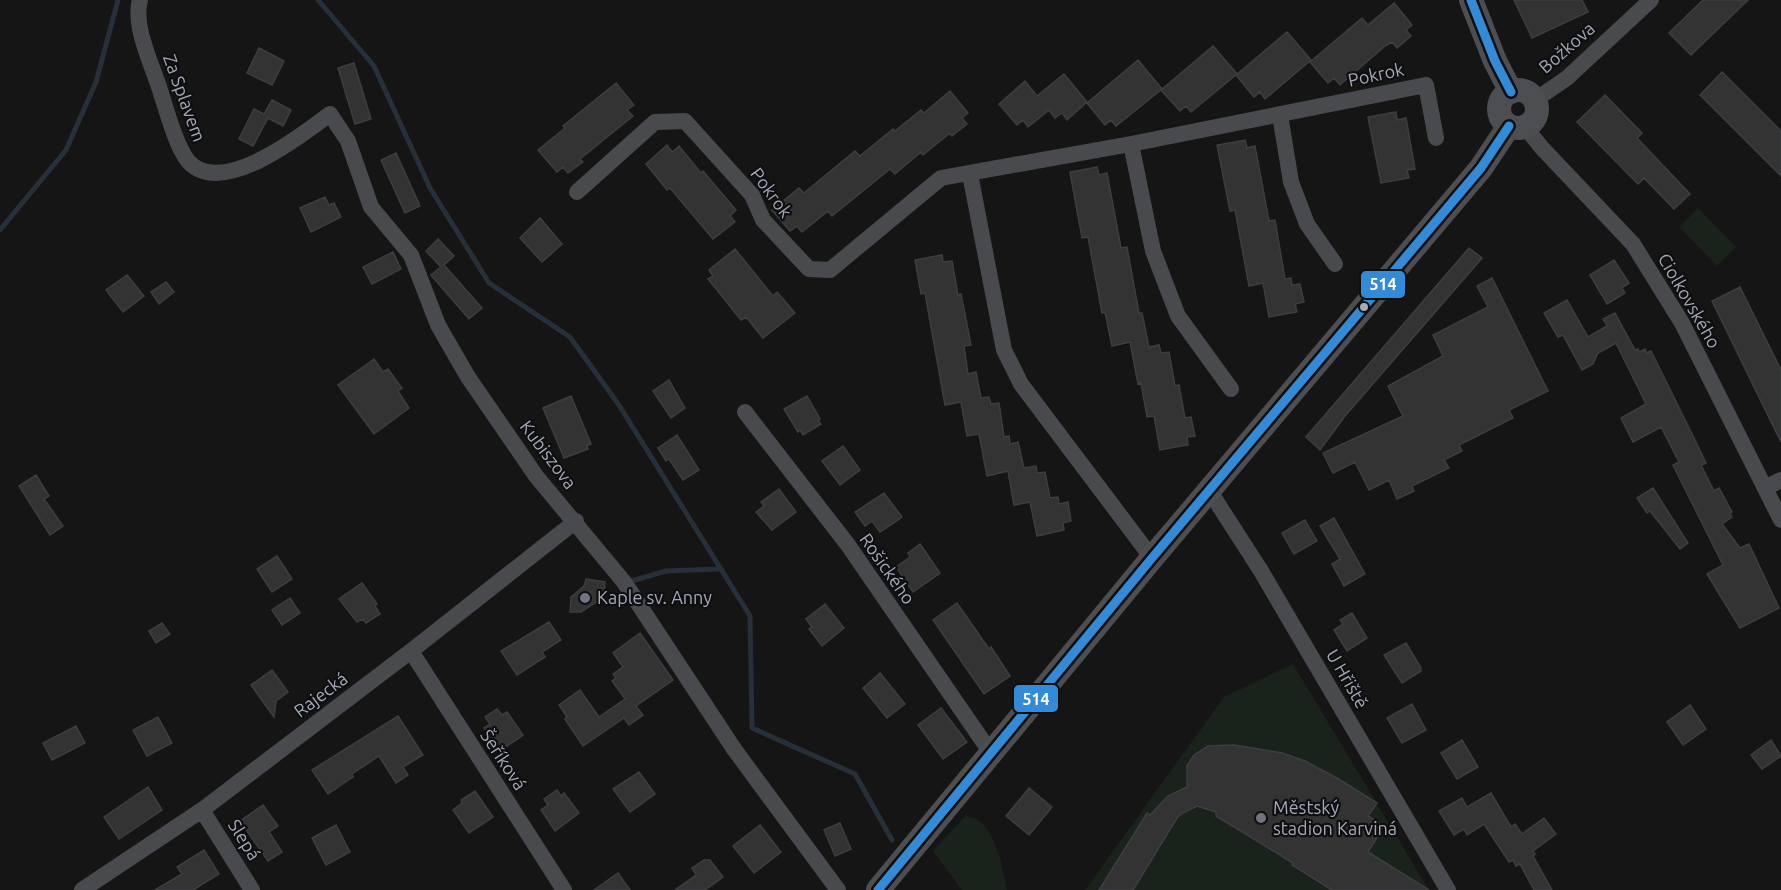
<svg xmlns="http://www.w3.org/2000/svg" width="1781" height="890" font-family="Ubuntu,sans-serif">
<style>
.green{fill:#1a221c}
.lines{fill:none;stroke-linecap:round;stroke-linejoin:round}
.stream{stroke:#272f38;stroke-width:5}
.building{fill:#333334;stroke:#3d3e41;stroke-width:1.5}
.street{stroke:#484a4e;stroke-width:16}
.secondary{stroke:#4c4e52;stroke-width:24}
.bus-1-casing{stroke:#0f0f11;stroke-width:14}
.bus-1{stroke:#338bd7;stroke-width:9}
.bus-dot{fill:#a4a9b7;stroke:#0f0f11;stroke-width:2}
.poi-dot{fill:#72757e;stroke:#0f0f11;stroke-width:2}
.labels{text-anchor:middle;stroke-width:4.5;stroke-linejoin:round;paint-order:stroke}
.street-label{font-size:18px;fill:#a4a9b7;stroke:#0f0f11}
.poi-label{font-size:18px;fill:#a4a9b7;stroke:#0f0f11;text-anchor:start}
.line-badge{stroke:#0f0f11;stroke-width:2}
.badge-label{font-size:16px;text-anchor:middle;font-weight:bold;fill:#fff}
</style>
<rect width="100%" height="100%" fill="#151515"/>
<path class="green" d="M1698,208L1736,247L1717,266L1679,227Z
M1293,664L1429,890H1085L1224,697Z
M965,816C994,817 1003,867 1007,890H962L933,851Z"/>
<g class="lines">
<path class="stream" d="M318,0L374,66L430,188L489,283L570,337L619,405L750,616L752,728L855,774L892,840
M0,230L66,150L96,82L118,0
M628,582L666,571L719,569"/>
</g>
<path class="building" d="M1514,0H1582L1588,12L1532,38Z
M1703,0H1748L1691,55L1669,33Z
M1394,3L1412,25L1406,30L1411,36L1397,48L1392,42L1385,46L1340,85L1334,78L1328,83L1310,62L1362,18L1368,25Z
M1287,32L1311,60L1265,99L1260,92L1254,97L1236,75Z
M1213,46L1237,74L1191,112L1186,106L1180,111L1161,90Z
M259,48L284,61L272,85L247,73Z
M1138,60L1162,89L1116,126L1111,120L1105,125L1087,103Z
M354,63L371,119L355,124L338,68Z
M1722,72L1781,131V176L1700,95Z
M1064,74L1087,102L1067,120L1062,113L1055,118L1049,110L1028,127L1023,120L1017,125L999,104L1025,81L1037,96Z
M616,83L634,105L627,110L633,116L580,159L583,162L568,173L563,167L557,172L538,150L565,128L563,126Z
M950,91L968,113L962,118L967,124L952,136L950,133L923,155L921,152L895,174L890,169L832,216L828,211L802,232L797,226L790,231L772,210L799,188L804,193L855,151L860,156L893,129L895,131L921,110L924,113Z
M1605,95L1642,133L1637,138L1690,194L1674,209L1644,178L1638,184L1577,122Z
M272,100L291,110L283,126L268,118L253,146L239,139L254,109L264,114Z
M1396,112L1397,120L1406,118L1415,169L1407,170L1409,178L1381,183L1368,117Z
M1245,140L1247,148L1255,146L1269,221L1275,220L1285,279L1291,278L1292,285L1300,284L1304,302L1295,304L1297,312L1269,317L1263,283L1249,286L1235,210L1230,211L1217,145Z
M667,145L672,152L679,146L701,173L703,171L736,210L730,216L735,222L713,239L670,188L667,190L646,164Z
M396,153L420,206L405,213L381,160Z
M1097,167L1099,175L1107,173L1121,248L1127,247L1139,313H1142L1149,347L1159,345L1161,353L1169,352L1175,386L1179,385L1185,418L1191,417L1195,436L1187,437L1188,445L1160,450L1154,416L1147,417L1141,383L1138,384L1130,342L1112,346L1105,312L1102,313L1088,237L1082,238L1070,172Z
M325,197L329,205L334,203L341,217L311,232L300,208Z
M540,218L562,244L542,262L520,238Z
M438,239L454,256L444,265L482,308L469,319L431,275L441,267L426,251Z
M1469,248L1482,258L1345,416L1320,450L1306,437Z
M735,249L773,296L777,292L795,313L763,338L746,317L741,320L708,279L713,276L709,270Z
M393,252L401,269L372,284L363,267Z
M942,255L943,262L952,261L958,295L961,294L971,345L964,346L968,374L976,372L981,398L989,397L991,404L999,403L1004,437L1009,436L1010,444L1018,442L1024,468L1036,466L1037,473L1045,472L1050,498L1058,497L1059,504L1068,502L1071,521L1063,523L1064,530L1037,536L1030,502L1014,505L1008,471L987,476L979,434L967,436L961,402L945,405L925,293L921,294L915,260Z
M1614,260L1629,283L1622,288L1625,293L1607,304L1590,275Z
M127,275L144,296L123,312L106,290Z
M1492,278L1548,391L1509,410L1513,418L1459,445L1462,451L1444,460L1449,468L1412,486L1414,491L1397,499L1389,480L1369,490L1355,462L1333,473L1323,453L1403,416L1388,386L1443,356L1433,335L1488,307L1477,286Z
M166,282L174,292L159,304L151,292Z
M1740,287L1781,370V442L1712,301Z
M1567,300L1588,337L1607,326L1603,319L1615,313L1635,350L1638,349L1639,352L1645,349L1647,353L1651,351L1696,442L1706,463L1701,465L1714,491L1719,488L1732,512L1730,513L1732,517L1722,524L1740,548L1749,544L1779,608L1740,628L1707,574L1723,565L1673,465L1679,462L1661,427L1633,442L1621,418L1646,404L1616,343L1598,353L1593,364L1582,370L1563,335L1558,337L1544,313Z
M374,359L383,372L388,369L402,388L398,391L409,408L374,434L338,385Z
M669,380L685,408L671,418L653,391Z
M571,396L591,444L587,446L588,449L564,458L543,408Z
M807,396L820,419L818,420L821,424L803,435L800,430L798,432L784,409Z
M677,435L699,470L683,480L669,459L666,461L658,448Z
M843,446L860,470L840,485L822,461Z
M36,475L49,496L44,499L63,526L50,535L19,486Z
M1653,488L1688,543L1680,549L1650,511L1647,513L1637,498Z
M779,489L796,512L772,530L756,512L764,506L761,502Z
M884,493L902,517L880,532L872,521L865,526L855,512Z
M1334,518L1365,574L1344,586L1332,564L1340,559L1320,526Z
M1305,520L1317,541L1294,554L1282,533Z
M920,544L940,573L913,592L896,567L910,557L908,553Z
M277,556L292,579L272,592L257,569Z
M586,579L605,582L604,597L581,612H570L571,597L584,586Z
M362,583L377,604L375,606L380,614L366,623L363,619L357,622L339,599Z
M290,598L300,613L282,625L272,610Z
M957,603L989,649L991,647L1010,676L984,694L933,620Z
M825,604L844,628L822,646L809,629L812,627L806,619Z
M1352,613L1367,638L1347,651L1334,630L1343,624L1340,620Z
M549,622L561,640L542,652L545,657L517,675L501,651Z
M162,623L170,634L156,643L149,631Z
M640,633L673,680L636,706L643,715L629,725L624,718L583,746L565,719L567,717L559,705L580,690L599,717L625,699L612,681L616,678L613,674L623,667L613,653Z
M1406,643L1421,668V671L1402,683L1384,655Z
M272,670L288,692L276,701L274,717L251,685Z
M880,673L905,704L887,718L863,688Z
M1412,704L1426,730L1402,743L1387,718Z
M1690,705L1706,729L1683,745L1667,722Z
M941,708L967,742L943,759L918,725Z
M497,709L502,715L507,712L523,735L500,751L484,728L490,724L485,717Z
M398,716L423,755L403,767L408,775L396,783L379,756L352,774L353,777L328,794L312,770Z
M158,717L172,743L147,756L133,730Z
M76,726L85,743L52,760L43,743Z
M1462,740L1478,767L1457,779L1441,753Z
M1771,740L1781,756L1762,769L1751,755Z
M1234,745L1282,753L1305,761L1337,778L1377,803L1368,816L1384,826L1368,852L1429,890H1332L1292,865L1293,863L1216,816V812L1197,806L1181,814L1177,818L1133,890H1099L1147,813L1150,815L1168,796L1187,787V766L1194,755L1208,746Z
M639,772L655,794L630,812L613,789Z
M148,787L162,810L119,839L104,817Z
M1029,788L1052,807L1029,835L1006,816Z
M557,790L561,796L564,793L579,813L555,831L541,810L548,805L544,799Z
M475,791L493,817L469,833L453,810L462,803L461,800Z
M1491,793L1511,827L1515,824L1522,834L1544,818L1556,834L1533,851L1535,854L1533,856L1552,890H1534L1520,864L1516,866L1513,860L1509,862L1484,824L1467,835L1464,829L1454,835L1439,811L1462,798L1467,807Z
M263,805L278,826L269,832L282,852L268,861L240,821Z
M840,823L851,849L835,856L824,830Z
M336,825L350,852L326,865L312,838Z
M760,825L781,852L754,873L733,846Z
M204,850L219,874L193,890H155L182,874L177,867Z
M704,860H710L723,877L705,890H675L696,875L692,868Z
M618,873L630,890H594Z"/>
<g class="lines">
<path class="street" d="M140,0C133,24 150,61 158,84C165,104 175,145 188,161C221,199 302,135 330,114L348,141L371,207L411,255L438,325L468,377L536,476L624,582L734,749L838,890
M1535,100L1567,78L1651,0
M1280,115L1291,182L1307,224L1335,264
M1525,127L1542,148L1633,244L1682,323L1781,520
M1131,144L1153,251L1178,316L1231,389
M970,174L1004,350L1021,384L1152,558
M577,192L655,122L685,121L752,195L763,220L809,269L830,270L941,178L1131,144L1426,85L1436,138
M745,412L848,545L991,753
M1765,488L1781,480
M1209,490L1261,571L1448,890
M411,651L564,890
M202,810L252,890
M82,890L202,810L411,651L576,521"/>
<path class="secondary" d="M1471,0L1495,61L1511,92
M1499 109a19 19 0 1 1 38 0a19 19 0 1 1-38 0Z
M878,890L1152,558L1481,168L1509,126"/>
<g class="bus-1-casing">
<path id="bus-1" d="M1471,0L1495,61L1511,92
M878,890L1152,558L1481,168L1509,126"/>
</g>
<use href="#bus-1" class="bus-1"/>
</g>
<circle class="bus-dot" cx="1364" cy="307" r="5"/>
<g class="poi-dot">
<circle cx="585" cy="598" r="6"/>
<circle cx="1261" cy="818" r="6"/>
</g>
<g class="labels">
<g class="street-label">
<text transform="translate(1567 48) rotate(-41)" y="6">Božkova</text>
<text transform="translate(1376 75) rotate(-12)" y="6">Pokrok</text>
<text transform="translate(184 98) rotate(70)" y="6">Za Splavem</text>
<text transform="translate(771 193) rotate(54)" y="6">Pokrok</text>
<text transform="translate(1689 301) rotate(60)" y="6">Ciolkovského</text>
<text transform="translate(548 455) rotate(53)" y="6">Kubiszova</text>
<text transform="translate(887 569) rotate(55)" y="6">Rošického</text>
<text transform="translate(1347 679) rotate(60)" y="6">U Hřiště</text>
<text transform="translate(321 695) rotate(-37)" y="6">Rajecká</text>
<text transform="translate(503 760) rotate(57)" y="6">Šeříková</text>
<text transform="translate(244 840) rotate(58)" y="6">Slepá</text>
</g>
<g class="poi-label">
<text x="597" y="604">Kaple sv. Anny</text>
<text x="1273" y="814">Městský<tspan x="1273" dy="21">stadion Karviná</tspan></text>
</g>
</g>
<g class="line-badge">
<rect x="1360" y="270" width="46" height="29" rx="6" fill="#338bd7"/>
<rect x="1013" y="684" width="46" height="29" rx="6" fill="#338bd7"/>
</g>
<g class="badge-label">
<text x="1383" y="290">514</text>
<text x="1036" y="705">514</text>
</g>
</svg>
